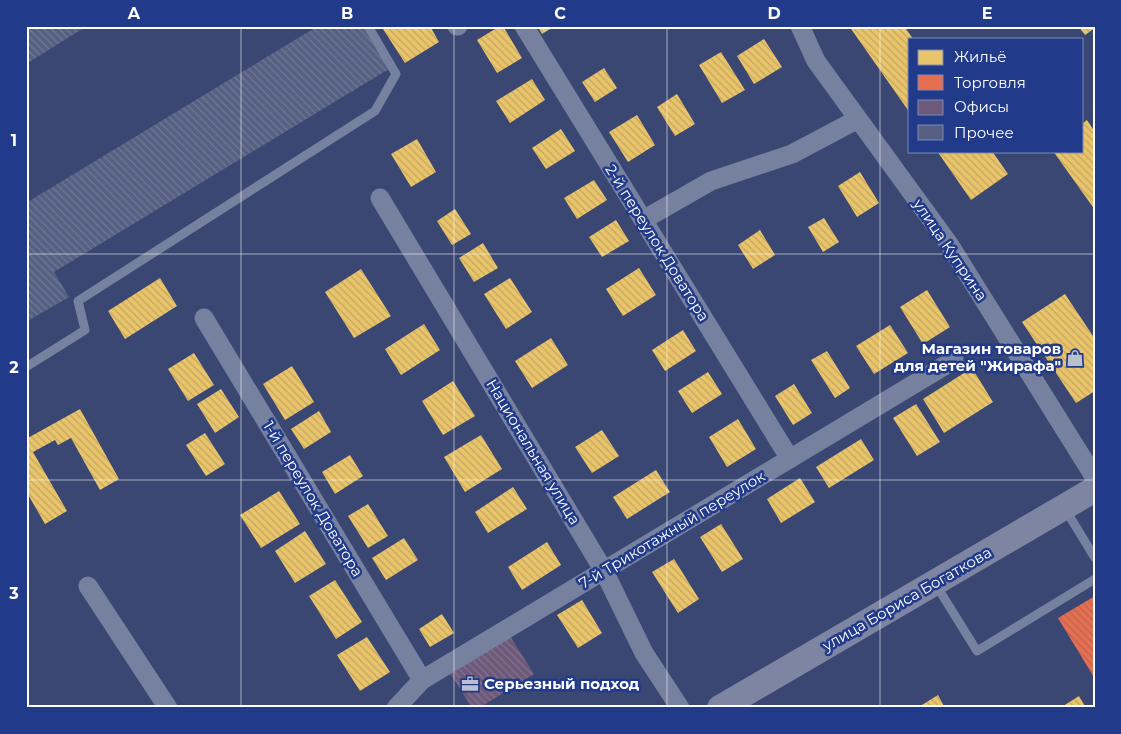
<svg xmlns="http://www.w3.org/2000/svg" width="1121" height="734" font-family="Montserrat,sans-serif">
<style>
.homes{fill:url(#homes-back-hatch)}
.shops{fill:url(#shops-back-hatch)}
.offices{fill:url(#offices-back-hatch)}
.building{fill:url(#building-back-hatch)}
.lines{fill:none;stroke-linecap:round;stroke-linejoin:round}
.service{stroke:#76809f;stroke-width:9}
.minor{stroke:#76809f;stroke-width:19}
.secondary{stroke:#7d85a3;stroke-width:26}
.grid{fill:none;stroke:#fff;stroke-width:1;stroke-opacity:0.55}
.labels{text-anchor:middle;stroke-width:5;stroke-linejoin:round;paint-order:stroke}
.street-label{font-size:15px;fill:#fff;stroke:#223a8a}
.poi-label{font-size:15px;font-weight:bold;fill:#fff;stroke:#223a8a;text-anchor:end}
.neatline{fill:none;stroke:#fff;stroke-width:2}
.grid-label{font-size:16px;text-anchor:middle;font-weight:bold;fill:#fff}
</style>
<defs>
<pattern id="homes-back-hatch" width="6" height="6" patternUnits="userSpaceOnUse" patternTransform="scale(1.25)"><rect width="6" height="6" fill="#e9c46a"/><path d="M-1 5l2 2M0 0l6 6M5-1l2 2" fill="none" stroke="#c2a662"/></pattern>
<pattern id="shops-back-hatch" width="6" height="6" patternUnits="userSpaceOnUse" patternTransform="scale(1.25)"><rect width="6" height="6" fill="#e76f51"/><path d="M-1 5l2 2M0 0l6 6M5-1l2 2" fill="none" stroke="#b86450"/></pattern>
<pattern id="offices-back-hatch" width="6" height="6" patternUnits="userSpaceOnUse" patternTransform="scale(1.25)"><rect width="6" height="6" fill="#6d597a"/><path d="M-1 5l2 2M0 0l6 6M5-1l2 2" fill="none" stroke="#83728e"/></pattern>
<pattern id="building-back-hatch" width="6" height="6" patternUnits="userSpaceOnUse" patternTransform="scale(1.25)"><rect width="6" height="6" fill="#566083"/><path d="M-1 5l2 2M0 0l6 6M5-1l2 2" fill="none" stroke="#6f7896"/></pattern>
</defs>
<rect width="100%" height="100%" fill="#3a4772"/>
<path class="homes" d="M381,26H430L439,42L405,63Z
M500,26H503L522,58L497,73L477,40Z
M537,26H555L542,34Z
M849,26H904L913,39H910V113Z
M1078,26H1095V28L1085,35Z
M764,39L782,67L754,84L737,56Z
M721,52L745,90L722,103L699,65Z
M604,68L617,88L595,102L582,82Z
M532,79L545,100L510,123L496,101Z
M677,94L695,124L675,136L657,107Z
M637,115L655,145L628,162L609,132Z
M1087,120L1095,132V210L1053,151H1082V124Z
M561,129L575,151L546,169L532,148Z
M417,139L436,172L411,187L391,154Z
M937,151H992L1008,174L971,200Z
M860,172L879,203L857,217L838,186Z
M594,180L607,200L577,219L564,198Z
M455,209L471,234L452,245L437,221Z
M824,218L839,242L823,252L808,227Z
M616,220L629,241L602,257L589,237Z
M760,230L775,255L753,269L738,245Z
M483,243L498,268L474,282L459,258Z
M639,268L656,295L623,316L606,289Z
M361,269L391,316L354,338L325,292Z
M160,278L177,306L125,339L108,311Z
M510,278L532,312L506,329L484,294Z
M927,290L950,327L923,344L900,307Z
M1065,294L1095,339V391L1076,403L1022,322Z
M424,324L440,350L401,375L385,349Z
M890,325L908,353L874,374L856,346Z
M683,330L696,351L665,371L652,350Z
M551,338L568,365L532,388L515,361Z
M827,351L850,388L835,398L811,360Z
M194,353L214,385L188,401L168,369Z
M292,366L314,402L285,420L263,384Z
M972,368L993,402L944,433L923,399Z
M708,372L722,394L692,413L678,391Z
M453,381L475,416L443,435L422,401Z
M794,384L812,413L793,425L775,396Z
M221,389L239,417L215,433L197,404Z
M916,404L940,442L917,456L893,418Z
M80,409L119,479L100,490L71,438L58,445L55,440L33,452L67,511L45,524L26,491V439Z
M319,411L331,432L304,449L291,429Z
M738,419L756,449L727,467L709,437Z
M602,430L619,456L592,473L575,447Z
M205,433L225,464L206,476L186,445Z
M481,435L502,469L465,492L444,457Z
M861,439L874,460L829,488L816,467Z
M350,455L363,476L335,494L322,472Z
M656,470L670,492L627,519L613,497Z
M800,478L815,502L781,523L767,499Z
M513,487L527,509L488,533L475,512Z
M279,491L300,524L261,548L240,515Z
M368,504L388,536L368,548L348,516Z
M721,524L743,559L722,572L700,537Z
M305,531L326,564L295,583L275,551Z
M404,538L418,560L386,580L372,558Z
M547,542L561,565L522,590L508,567Z
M674,559L699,599L678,613L652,572Z
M335,580L362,622L336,639L309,596Z
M582,600L602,633L578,648L557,615Z
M442,614L454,633L430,647L419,629Z
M367,637L390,672L360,691L337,655Z
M938,695L945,708H917Z
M1079,696L1086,708H1060Z"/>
<path class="shops" d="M1095,596V679L1058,618Z"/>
<path class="offices" d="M510,636L534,674L479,708H472L450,673Z"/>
<path class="building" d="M26,26H87L26,64Z
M318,26H363L389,69L54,272L69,297L26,322V203Z"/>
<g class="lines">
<path class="service" d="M26,367L85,330L78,301L375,111L396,74L368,26
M1065,509L1095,558
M936,585L977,651L1095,579"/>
<path class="minor" d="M457,26H458
M524,26L790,459
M800,26L816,61L949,244L1095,478
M380,198L604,571L644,653L680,708
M643,220L711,181L792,154L858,119
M204,318L422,680
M88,586L168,708
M396,708L422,680L954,360"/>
<path class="secondary" d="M720,708L1095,489"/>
</g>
<path class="grid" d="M241,26V708M454,26V708M667,26V708M880,26V708M26,254H1095M26,480H1095"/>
<defs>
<g id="shop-bare" transform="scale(1.35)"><path d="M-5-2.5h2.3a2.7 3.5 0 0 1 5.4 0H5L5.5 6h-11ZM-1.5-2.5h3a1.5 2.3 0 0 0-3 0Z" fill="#babfce" stroke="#223a8a" stroke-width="2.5" paint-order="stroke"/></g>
<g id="office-bare" transform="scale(1.35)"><path d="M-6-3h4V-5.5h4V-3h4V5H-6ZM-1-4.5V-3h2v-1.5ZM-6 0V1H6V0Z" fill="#babfce" stroke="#223a8a" stroke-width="2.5" paint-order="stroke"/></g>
</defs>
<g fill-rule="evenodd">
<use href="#shop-bare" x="1075" y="358"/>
<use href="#office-bare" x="470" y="684"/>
</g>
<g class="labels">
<g class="street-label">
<text transform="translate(657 243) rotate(58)" y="5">2-й переулок Доватора</text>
<text transform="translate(950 250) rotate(56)" y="5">улица Куприна</text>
<text transform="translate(533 452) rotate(59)" y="5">Национальная улица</text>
<text transform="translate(313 499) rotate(59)" y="5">1-й переулок Доватора</text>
<text transform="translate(672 530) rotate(-31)" y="5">7-й Трикотажный переулок</text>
<text transform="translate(907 599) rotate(-30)" y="5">улица Бориса Богаткова</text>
</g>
<g class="poi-label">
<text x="1061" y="354">Магазин товаров<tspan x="1061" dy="17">для детей "Жирафа"</tspan></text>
<text x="484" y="689" text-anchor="start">Серьезный подход</text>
</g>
</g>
<rect width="1121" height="734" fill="none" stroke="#223a8a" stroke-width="55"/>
<rect x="908" y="38" width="175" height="115" fill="#223a8a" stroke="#7a89b9"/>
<rect x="918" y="50" width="25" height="15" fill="#e9c46a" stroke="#7a89b9"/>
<text x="954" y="62" font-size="15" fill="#ffffff">Жильё</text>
<rect x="918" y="75" width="25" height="15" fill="#e76f51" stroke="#7a89b9"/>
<text x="954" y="88" font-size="15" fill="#ffffff">Торговля</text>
<rect x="918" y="100" width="25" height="15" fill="#6d597a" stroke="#7a89b9"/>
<text x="954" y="112" font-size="15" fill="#ffffff">Офисы</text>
<rect x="918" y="125" width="25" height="15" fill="#566083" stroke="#7a89b9"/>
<text x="954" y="138" font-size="15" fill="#ffffff">Прочее</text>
<rect x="28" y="28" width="1066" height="678" class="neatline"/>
<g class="grid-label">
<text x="134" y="19">A</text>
<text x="347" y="19">B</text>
<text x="560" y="19">C</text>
<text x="774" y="19">D</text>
<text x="987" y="19">E</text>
<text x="14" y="146">1</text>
<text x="14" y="373">2</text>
<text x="14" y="599">3</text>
</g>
</svg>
